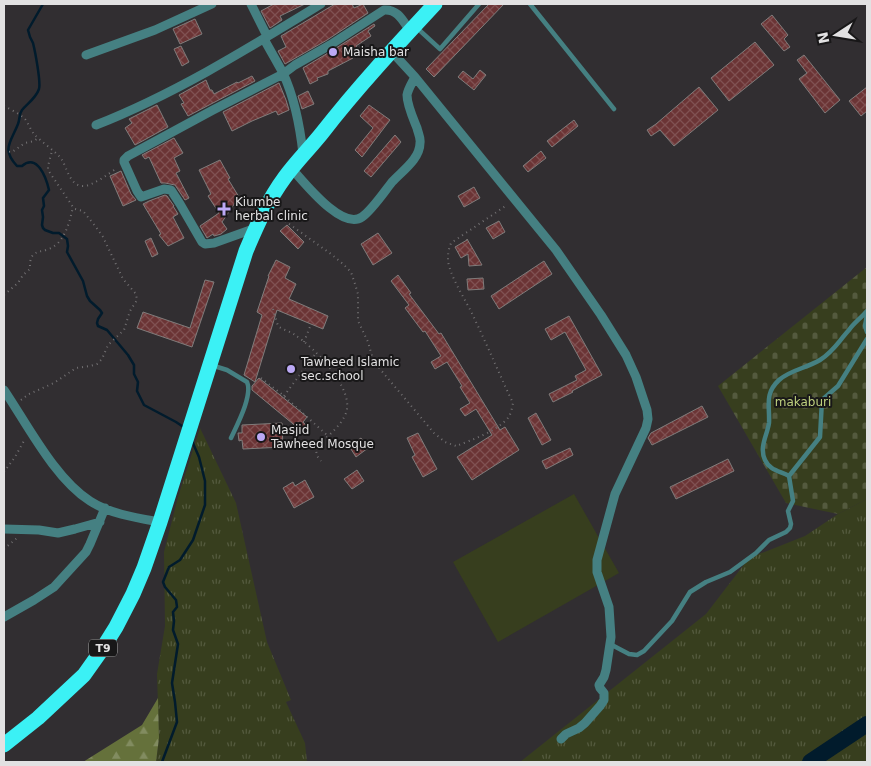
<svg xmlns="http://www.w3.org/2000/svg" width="871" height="766" font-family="'DejaVu Sans',sans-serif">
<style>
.grass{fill:url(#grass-tufts)}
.forest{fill:url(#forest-firs)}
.cemetery{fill:url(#cemetery-stones)}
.park{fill:#373e1e}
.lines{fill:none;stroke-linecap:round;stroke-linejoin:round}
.stream{stroke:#011b2c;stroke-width:2.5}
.river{stroke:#011b2c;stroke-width:16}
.building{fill:url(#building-cross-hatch);stroke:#807c7b}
.path{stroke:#727072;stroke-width:2;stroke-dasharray:1 4;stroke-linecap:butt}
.lane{stroke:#458082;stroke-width:4.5}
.street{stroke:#458082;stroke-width:9}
.highway{stroke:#3bf1f5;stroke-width:15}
.poi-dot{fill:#bca9f5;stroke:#181718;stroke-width:2}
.labels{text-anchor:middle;stroke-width:4;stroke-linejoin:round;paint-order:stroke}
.shield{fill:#181718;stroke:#a5a4a5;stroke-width:1}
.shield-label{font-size:11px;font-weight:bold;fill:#e2e1e2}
.poi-label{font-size:12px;fill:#e2e1e2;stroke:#181718;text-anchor:start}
.park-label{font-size:12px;fill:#bed07e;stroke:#181718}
</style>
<defs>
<pattern id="grass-tufts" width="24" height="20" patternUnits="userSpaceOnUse" patternTransform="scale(1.25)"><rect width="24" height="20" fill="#373e1e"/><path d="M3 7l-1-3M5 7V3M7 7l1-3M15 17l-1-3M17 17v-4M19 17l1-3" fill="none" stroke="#545a3e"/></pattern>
<pattern id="forest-firs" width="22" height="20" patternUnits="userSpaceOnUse" patternTransform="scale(1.25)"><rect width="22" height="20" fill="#65713b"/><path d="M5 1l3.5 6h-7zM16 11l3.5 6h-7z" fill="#828c60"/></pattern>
<pattern id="cemetery-stones" width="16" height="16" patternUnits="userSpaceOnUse" patternTransform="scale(1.25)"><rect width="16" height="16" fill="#373e1e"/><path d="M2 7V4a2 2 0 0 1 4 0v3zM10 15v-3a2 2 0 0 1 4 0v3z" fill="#545a3e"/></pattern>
<pattern id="building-cross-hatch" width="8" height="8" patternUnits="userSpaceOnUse" patternTransform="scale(1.25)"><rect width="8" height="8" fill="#6b3435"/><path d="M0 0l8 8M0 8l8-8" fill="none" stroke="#805152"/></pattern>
</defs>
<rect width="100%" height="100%" fill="#312e31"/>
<path class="grass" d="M200,428L236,503L267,642L291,700L286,702L305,743L307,762H156L159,738L157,674L165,626L164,552L178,497Z
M867,499V762H520L706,614L749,558L805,536L838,514Z"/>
<path class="forest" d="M158,698L159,738L156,762H83L142,725Z"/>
<path class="cemetery" d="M867,267V499L838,514L786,503L718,386Z"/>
<path class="park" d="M574,494L619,573L498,642L453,562Z"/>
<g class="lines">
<path class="stream" d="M43,4L28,30L30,37L33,43C35,51 41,82 39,89C36,98 28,103 22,110C19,114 20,119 18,124C11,142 1,149 17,166H22C37,153 46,177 49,190L43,198L44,206L42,210L43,217L42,225L43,228L45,230L53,233H59L67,239L68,246L67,252L83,281L87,296L90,301L100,310L102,313L98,319L97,323L98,326L107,330L128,355L134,365V374L138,382L137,391L144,405L176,422L185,428
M162,762L177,722L175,702L172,683L178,644L173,630L174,621L173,612L177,607L176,600L165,587L163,582L169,567L180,560L193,540L205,505V481L199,457L192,441"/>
<path class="river" d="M810,762L867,724"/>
</g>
<path class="building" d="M274,4H305L280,16L282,20L270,28L261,11Z
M335,4H352L354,8L363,4L368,13L327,40L285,64L278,51L286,47L281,36Z
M489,4H504L434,77L426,69Z
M772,15L788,35L784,39L790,47L784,51L761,24Z
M195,19L202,34L180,44L173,29Z
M374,24L375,26L368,31L371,36L356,46L359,51L351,56L353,58L328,71V74L317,78L318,80L310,84L303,68L333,50Z
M755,42L774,65L729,101L711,78Z
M181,46L189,62L182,66L174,49Z
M804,55L840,100L825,113L799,79L807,73L797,60Z
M480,70L486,75L474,90L458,77L463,71L473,79Z
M252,76L255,81L188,116L181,104L184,103L179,95L206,80L210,90H212L214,94L237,82L238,83Z
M279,83L286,100L289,110L278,115L276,111L252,121L232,131L223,112Z
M699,87L718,110L674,146L660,130L651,136L647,130L656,124Z
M867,87V111L861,116L849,101Z
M308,91L314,104L302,109L298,96Z
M157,105L168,127L135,145L125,128L132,123L129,119Z
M369,105L390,120L362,157L355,150L373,128L360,116Z
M574,120L578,126L552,147L547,141Z
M395,135L401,142L371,177L364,171Z
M174,138L183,153L174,158L180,171L176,173L189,198L185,200L175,185L165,183H161L149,157L145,159L142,155Z
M541,151L546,158L528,172L523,166Z
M220,160L230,178L228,179L239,197L222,222L227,229L221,234L214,236L213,234L207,238L200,226L219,213L208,196L211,194L199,170Z
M121,171L131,194L136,200L123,206L110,176Z
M474,187L480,198L464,207L458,196Z
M165,195L167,196L174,206H173L178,214L173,217L184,238L168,246L159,235L161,234L143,204L149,201Z
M499,221L505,232L493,239L486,228Z
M287,225L304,242L298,249L280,231Z
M378,233L392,253L373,265L361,244Z
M151,238L158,254L152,257L145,241Z
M467,239L474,251L482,265L469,266L468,254L461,258L455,247L467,240Z
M276,260L290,267L285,278L296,284L289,299L328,316L323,329L277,310L255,382L244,375L262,315L257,312L269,276H268Z
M544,261L552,274L499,309L491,296Z
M398,275L411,293L409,294L439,334L441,333L500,430L505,427L519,450L472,480L457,457L492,435L476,409L465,416L460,409L470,403L460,387L462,386L447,362L435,369L431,362L441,356L425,331L423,332L405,308L409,305L391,281Z
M483,278L484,289L468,290L467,279Z
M205,280L214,282L192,347L137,328L143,312L190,328Z
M569,316L602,375L572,391L573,392L553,402L549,394L577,380L575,376L586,370L565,332L551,340L545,329Z
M259,378L307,417L303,422L309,428L304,433L252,390V386Z
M702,406L708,417L652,445L648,438L651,433Z
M536,413L551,440L542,445L528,418Z
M282,423L283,447L243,449L242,440L239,441L238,433H242V425Z
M418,433L437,469L423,477L412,457L415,455L407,438Z
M361,438L368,448L356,457L349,446Z
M570,448L573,455L546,469L542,461Z
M728,459L734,471L676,499L670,487Z
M357,470L364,481L352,489L344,479Z
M305,480L314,497L294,508L283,488L293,482L295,486Z"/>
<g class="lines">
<path class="path" d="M4,106C10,109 18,113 24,118C28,122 30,129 34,134C41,142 57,152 62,160C67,168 70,186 83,186C93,186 108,174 117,168
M4,151L12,152L25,143L34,141L38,138
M285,221L331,254L343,264L351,272L355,284L358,294V321L368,342L372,356L380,369L434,433L445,442L456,446C472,440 497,431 508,418C511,414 512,408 513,403C500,376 489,349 476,322C468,303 455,286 449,266C447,258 448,251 451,243L507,205
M4,295L18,283L23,275L30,269C29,244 44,257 58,243C67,233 70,220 73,207
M273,309L278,326C283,330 290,331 295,335C314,347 355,389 346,413C341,426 328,436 318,445L316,450L317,456L321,461
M304,342L311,324
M261,378L284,396L328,436
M284,396L316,353
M21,400L29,394L54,383L76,368L90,366L97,364L102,359L108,345L124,330L130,311L137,300L136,294L123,279L103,237L96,227L83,211L75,209L73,207L48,170V166L52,151
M4,472L15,457L25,439
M4,549L17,538"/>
<path class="lane" d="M530,4L614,109
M417,28L440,49L479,4
M867,315L865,326L867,332
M211,365L227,370L247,382C253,395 237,425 231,438
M789,476L820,437L822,400L838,386L867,339
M610,644L629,654L637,655L644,651L672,621L690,592L706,582L730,572L756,553L769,540L786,532L790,528L791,524L788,511L793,501L789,476C780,471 770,471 765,460C759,447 767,436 769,423C770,406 764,394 779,380C790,370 807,368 820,360C834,351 838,342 849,330C854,323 861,318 867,311"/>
<path class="street" d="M251,4L267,36
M264,39C270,50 277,62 283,73C295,99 300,126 303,154
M392,52L415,77L556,250L601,315L626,355L636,377L647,410L648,419L646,428L615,494L597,560V572L609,607L611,637L606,670L604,677L599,685L600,688L604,693V700L600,706L585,723L579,728L566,734L561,739
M86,55L155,30L212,4
M96,125C175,94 249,48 321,4
M292,169C304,182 342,231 362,217C372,210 384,192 392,182C402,171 420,159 420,143C421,138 418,133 417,128C413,118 407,105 407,95C408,89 412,83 415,77
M256,228L214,243L205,244L202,242L180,204L171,190L164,189L141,197L137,191L124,162V160L128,156L213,110L283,74L295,65L330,45L384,10C398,9 403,21 410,31
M4,390C27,424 55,479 90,501C110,514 137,518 160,522
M4,529L39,530L58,533L75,529L100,522
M4,617L34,600L54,587L86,552L90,544L105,508"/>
<path class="highway" d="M4,745L38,718L84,675L101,651L116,627L133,594L144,568L160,522L246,251C257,225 268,200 285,177C296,162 310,148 322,133C357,88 396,46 435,4"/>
</g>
<g class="poi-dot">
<circle cx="333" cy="52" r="5"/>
<path d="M221.5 201.5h5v5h5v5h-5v5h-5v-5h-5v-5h5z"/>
<circle cx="291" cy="369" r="5"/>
<circle cx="261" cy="437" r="5"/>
</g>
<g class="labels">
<rect class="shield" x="89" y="639.5" width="28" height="17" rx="4"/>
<g class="shield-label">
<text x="103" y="652">T9</text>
</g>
<g class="poi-label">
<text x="343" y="56">Maisha bar</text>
<text x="235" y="206">Kiumbe<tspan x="235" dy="14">herbal clinic</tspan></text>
<text x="301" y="366">Tawheed Islamic<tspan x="301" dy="14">sec.school</tspan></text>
<text x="271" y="434">Masjid<tspan x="271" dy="14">Tawheed Mosque</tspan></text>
</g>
<g class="park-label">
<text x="803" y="406">makaburi</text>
</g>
</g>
<rect width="871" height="766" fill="none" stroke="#e2e1e2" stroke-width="10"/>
<g transform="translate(836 35) rotate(258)" stroke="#181718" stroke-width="4" paint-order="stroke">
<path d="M0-4L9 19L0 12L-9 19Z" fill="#e2e1e2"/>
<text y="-8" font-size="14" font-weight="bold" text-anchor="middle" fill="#e2e1e2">N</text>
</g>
</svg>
